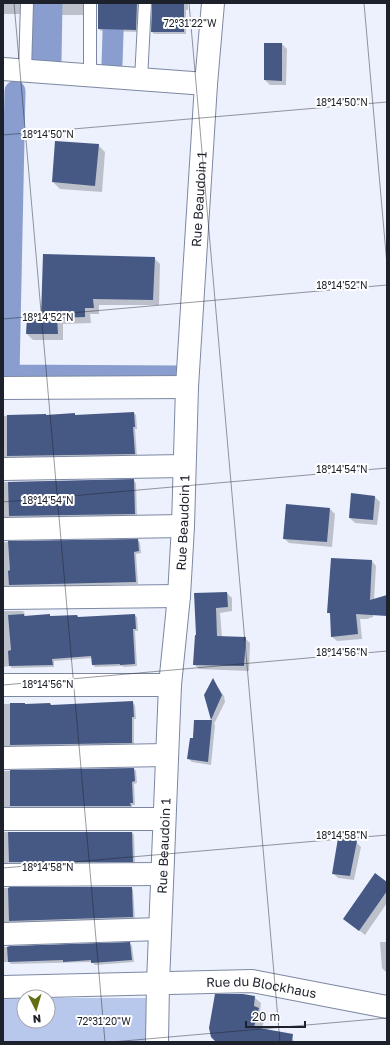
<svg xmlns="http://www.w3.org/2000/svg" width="390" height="1045" font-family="'Golos Text',sans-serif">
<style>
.green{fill:#b8c8ec}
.shadow{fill:#0003}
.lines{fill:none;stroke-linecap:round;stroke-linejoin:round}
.canal{stroke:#899ece;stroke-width:21}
.building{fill:#465984}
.lane-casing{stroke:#7c88a2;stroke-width:14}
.street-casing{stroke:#7c88a2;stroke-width:24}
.lane{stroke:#fff;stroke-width:12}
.street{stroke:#fff;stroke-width:22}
.ticks{fill:none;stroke:#1d212b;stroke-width:1;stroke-opacity:0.45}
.labels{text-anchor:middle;stroke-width:4;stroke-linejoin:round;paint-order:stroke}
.street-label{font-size:13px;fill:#1d212b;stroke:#fff}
.ticks-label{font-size:10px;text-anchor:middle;fill:#1d212b;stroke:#fff;stroke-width:4;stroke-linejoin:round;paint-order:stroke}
</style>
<rect width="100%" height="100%" fill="#ecf1fd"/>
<path class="green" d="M24,998V1021H48V998H148L147,1042H3V999Z"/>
<path class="shadow" d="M3,3H22L21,14H4L3,13Z
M35,3H86L85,15H38L35,12Z
M98,3H141L138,32L101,31L98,28Z
M153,3H188V10H186V34H154L152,32Z
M282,44L287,49L286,85H270L265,80Z
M98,145L105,152L102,192L60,189L53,182Z
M154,258L160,264L159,305H99V314H90L91,323L63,324V340H33L27,334L42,318Z
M134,413L136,415L137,429H135L137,456L3,459V416L21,415L47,416H76Z
M133,480L136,483L137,516L3,519V482Z
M375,497L380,502L377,525L355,523L350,518Z
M330,509L335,514L332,547L289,543L284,538Z
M138,540L140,543L141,553L136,554L138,584L3,588V542Z
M372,561L376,566L373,617L367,619H360L362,639L337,641L332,637V616L328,612Z
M227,593L232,598V611L220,613L222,637L245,638L250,643L249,671L199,669L194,664L197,636L195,594Z
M3,611H23L25,614V617L49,615L52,617L77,616L79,618L134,615L137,617L138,631H135L137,666L124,667L122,666L95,667L93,665V658L54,661V667L12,668L10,666L3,667Z
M213,680L224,696L225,702L214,724L215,725L211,765L192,762L188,758L193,739L195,721H212L205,695Z
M132,702L135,705L136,719H134V745L3,748V704H24L26,705L50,704L52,706Z
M134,769L136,771L137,783L134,784L135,805H132V808L3,809V771Z
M3,832H132L134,835L135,864L3,865Z
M356,842L361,847L354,880L338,878L333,873Z
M387,883V903L365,935L345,919Z
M3,888H131L133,890L135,919L3,924Z
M380,942H387V973L382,968Z
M130,943L132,946L134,962L95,965L92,962L11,964L9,962H3V947Z
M254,997L261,1003L260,1011L265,1016L262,1029L288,1034L295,1042H217Z"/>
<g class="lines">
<path class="canal" d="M34,3L38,59
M51,60L52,3
M112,64L114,3
M3,375L182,376
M9,375L15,91"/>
</g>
<path class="building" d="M98,3H137L136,30L98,29Z
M152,3H184V32H151Z
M264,43H282V81L264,80Z
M55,141L99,144L95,186L52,182Z
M43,254L155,257L153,300L93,299L94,308H85V317L57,318L58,334H26L27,316L41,317Z
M134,412L135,427H133L135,454L7,456V415L46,414V415L75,413V415Z
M134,479L135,514L9,516L8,482Z
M351,493L375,496L373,520L349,518Z
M286,504L330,508L327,542L283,539Z
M138,539L139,551L134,552L136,582L9,585L8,571L10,570L8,541Z
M331,558L372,560L370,600L387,595V616L356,614L358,634L331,637L330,613H327Z
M227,592L228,607L216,608L217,636L246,637L244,666L193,665L195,635H196L194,593Z
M24,614V616L50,614V616L77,615L78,617L135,614L136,629H133L135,664L120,665V664L92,665L91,656L52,659L53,665L9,666L8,651L11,650L8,615Z
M213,678L222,695L211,720H212L208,762L187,759L190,738H193L194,720H211L204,695Z
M133,701L134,717H132V743L10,745V703H25V704L50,703L51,705Z
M134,768L135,781L132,782L133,803H130L131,806H10V770Z
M8,832H132L133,862H9Z
M339,832L357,841L350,876L332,874Z
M375,873L387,882V891L359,931L343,919Z
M10,887H132L133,917L9,921L8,888Z
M130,942L132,960L91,963V960L63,962V960L8,962L7,947L10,946Z
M215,994H243L255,996L254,1006L259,1008L254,1027L293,1034L292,1042H216L211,1037L209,1028Z"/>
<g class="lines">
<g class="lane-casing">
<path id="lane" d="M90,3V76
M25,71L27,3
M141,79L145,3"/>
</g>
<g class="street-casing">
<g id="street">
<path d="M3,69L206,84"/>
<path d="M3,388L187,387"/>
<path d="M3,469L184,466"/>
<path d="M3,529L183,526"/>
<path d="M3,598L179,596"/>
<path d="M3,685H170"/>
<path d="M3,758L166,755"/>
<path d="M3,819H164"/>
<path d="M3,875L162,874"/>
<path d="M3,934L160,929"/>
<path id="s1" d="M3,987L252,981L387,1007"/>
<path id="s2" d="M157,1042L158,983L170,685L179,596L183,526L187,387L206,84L213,3"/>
</g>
</g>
<use href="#lane" class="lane"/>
<use href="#street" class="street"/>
</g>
<path class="ticks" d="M14,3L105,1042M189,3L280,1042M364,3L387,265M3,135L387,102M3,319L387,285M3,502L387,468M3,685L387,651M3,868L387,835M112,1042L387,1018"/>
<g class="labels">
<g class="street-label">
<text dy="5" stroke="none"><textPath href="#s2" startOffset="844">Rue Beaudoin 1</textPath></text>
<text dy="5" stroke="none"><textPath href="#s2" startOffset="520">Rue Beaudoin 1</textPath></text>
<text dy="5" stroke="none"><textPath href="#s2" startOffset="196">Rue Beaudoin 1</textPath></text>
<text dy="5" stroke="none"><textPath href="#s1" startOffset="259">Rue du Blockhaus</textPath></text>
</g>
</g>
<g class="ticks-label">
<text x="190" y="27">72°31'22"W</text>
<text x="342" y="106">18°14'50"N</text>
<text x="48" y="138">18°14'50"N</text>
<text x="342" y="289">18°14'52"N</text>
<text x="48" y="321">18°14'52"N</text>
<text x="342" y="473">18°14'54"N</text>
<text x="48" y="504">18°14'54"N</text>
<text x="342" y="656">18°14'56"N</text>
<text x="48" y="688">18°14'56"N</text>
<text x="342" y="839">18°14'58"N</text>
<text x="48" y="871">18°14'58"N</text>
<text x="104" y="1025">72°31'20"W</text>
</g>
<rect width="390" height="1045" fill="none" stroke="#1d212b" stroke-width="8"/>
<g transform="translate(36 1009) rotate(175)"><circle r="19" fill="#ffffff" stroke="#a5a6aa"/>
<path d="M0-3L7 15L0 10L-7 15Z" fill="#636d14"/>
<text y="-6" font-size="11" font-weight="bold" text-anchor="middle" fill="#1d212b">N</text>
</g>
<path d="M246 1021v6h59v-6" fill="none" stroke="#1d212b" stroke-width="2"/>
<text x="252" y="1021" font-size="12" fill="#1d212b" stroke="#ffffff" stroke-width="3" paint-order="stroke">20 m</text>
</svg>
